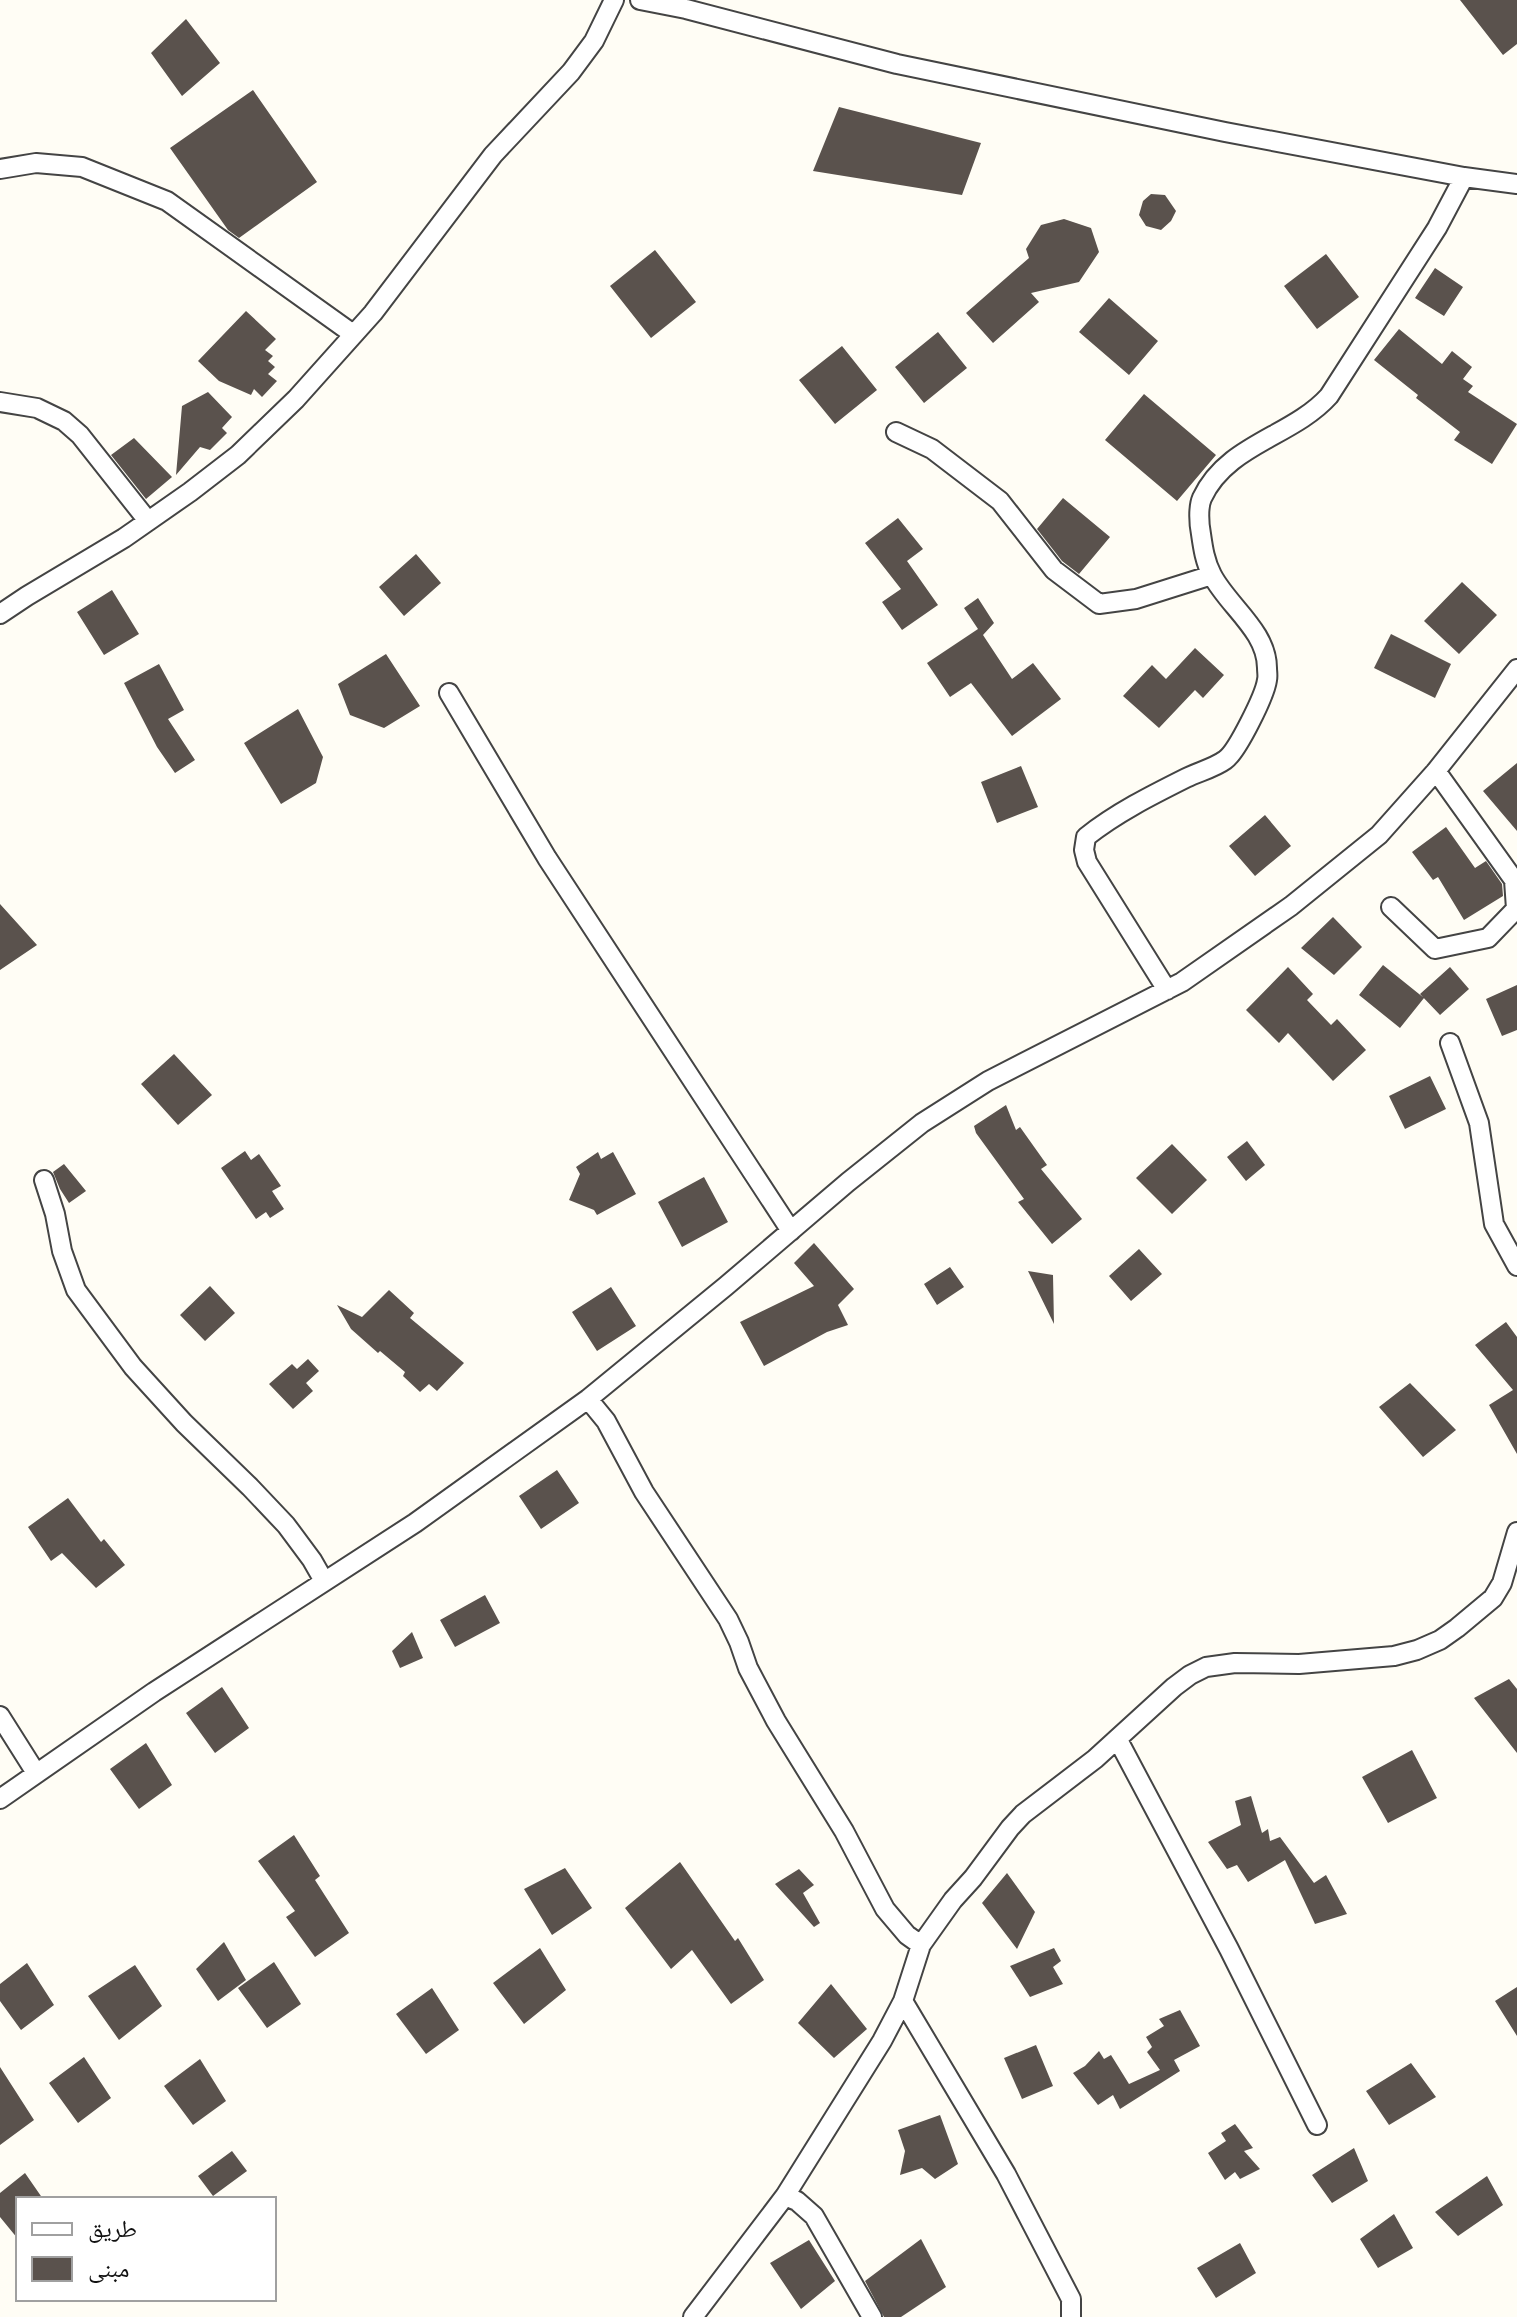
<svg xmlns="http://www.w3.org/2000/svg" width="1517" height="2317" font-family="'PT Serif','Noto Naskh Arabic',serif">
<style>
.building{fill:#5a524d}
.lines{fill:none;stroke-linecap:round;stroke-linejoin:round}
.street-casing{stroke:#444;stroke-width:22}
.street{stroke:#fff;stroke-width:18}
</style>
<rect width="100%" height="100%" fill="#fffdf5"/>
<path class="building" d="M1460,0H1517V44L1503,55Z
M186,19L220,63L182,96L151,53Z
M253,90L317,182L239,238L228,230L170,148Z
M839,107L981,143L962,195L813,171Z
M1151,194L1165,195L1176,211L1171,221L1161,230L1146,226L1139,215L1143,201Z
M1064,219L1091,228L1099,252L1079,282L1031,293L1039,302L993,343L966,313L1029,258L1026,249L1041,225Z
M655,250L696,302L651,338L610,286Z
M1326,254L1359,297L1317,329L1284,286Z
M1435,268L1463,287L1444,316L1415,298Z
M1109,298L1158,341L1129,375L1079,332Z
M246,311L276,339L265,350L273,356L268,361L275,367L268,374L277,381L262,397L254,389L251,395L219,381L198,361Z
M1399,329L1442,364L1452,351L1472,367L1463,379L1473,386L1468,392L1517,424L1492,464L1454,440L1460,432L1416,398L1418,395L1374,360Z
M938,332L967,368L924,403L895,367Z
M842,346L877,390L835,424L799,380Z
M208,392L232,417L222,428L227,433L210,450L200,447L176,475L182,406Z
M1144,394L1216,455L1177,501L1105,440Z
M134,438L172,477L146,499L111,455Z
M1063,498L1110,537L1079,574L1062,561L1037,529Z
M898,518L923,549L907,561L938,605L902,630L882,602L901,589L865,543Z
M416,554L441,583L404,616L379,587Z
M1462,582L1497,615L1459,654L1424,621Z
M112,590L139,634L104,655L77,612Z
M978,598L994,623L983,635L1012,679L1033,663L1061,699L1012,736L971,683L950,697L927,663L978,629L964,608Z
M1391,634L1451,664L1435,698L1374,668Z
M1195,648L1224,675L1203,698L1195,690L1159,728L1123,696L1152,665L1166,679Z
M386,654L420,706L384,728L350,715L338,684Z
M159,664L184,710L168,719L195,760L175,773L157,747L124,683Z
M298,709L323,757L316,783L281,804L244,743Z
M1517,763V831L1483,791Z
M1021,766L1038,807L997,823L981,782Z
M1265,815L1291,846L1255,876L1229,846Z
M1446,827L1475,868L1486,861L1502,884L1503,896L1464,920L1438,877L1433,880L1412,852Z
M0,904L37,945L0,970Z
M1333,917L1362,947L1334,975L1301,948Z
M1383,965L1424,998L1400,1028L1359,995Z
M1288,967L1313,994L1307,1000L1331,1025L1337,1019L1366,1050L1333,1081L1288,1033L1279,1043L1246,1010Z
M1450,967L1469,989L1440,1015L1420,994Z
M1517,985V1030L1502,1036L1486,999Z
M174,1054L212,1095L178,1125L141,1084Z
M1430,1076L1446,1109L1405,1129L1389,1096Z
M1006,1105L1016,1130L1020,1127L1047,1165L1041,1169L1082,1219L1052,1244L1018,1202L1024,1199L976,1133L974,1126Z
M1247,1141L1265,1165L1246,1181L1227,1157Z
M1172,1144L1207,1180L1172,1214L1136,1178Z
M245,1151L251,1160L259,1154L281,1186L272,1191L284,1209L270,1218L266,1212L256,1219L221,1168Z
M598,1152L601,1159L613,1152L636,1194L597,1215L594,1210L569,1200L580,1174L576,1167Z
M64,1164L86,1191L69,1203L60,1189L53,1172Z
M704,1177L728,1222L682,1247L658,1202Z
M814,1243L854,1289L838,1305L848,1325L827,1332L764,1366L740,1322L814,1286L794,1263Z
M1139,1249L1162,1274L1131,1301L1109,1276Z
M950,1267L964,1287L937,1305L924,1284Z
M1028,1271L1053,1275L1054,1324Z
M210,1286L235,1313L205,1341L180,1315Z
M611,1287L636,1326L597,1351L572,1312Z
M389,1290L414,1313L410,1318L464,1363L437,1391L429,1384L420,1392L403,1376L405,1372L380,1351L378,1353L351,1329L337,1305L362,1317Z
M1506,1322L1517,1337V1454L1489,1405L1513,1390L1475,1345Z
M308,1359L319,1371L306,1383L313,1391L293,1409L269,1384L292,1364L297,1369Z
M1410,1383L1456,1430L1423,1457L1379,1407Z
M557,1470L579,1503L541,1529L519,1496Z
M68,1498L101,1542L104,1539L125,1565L96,1588L62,1553L51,1561L28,1527Z
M485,1595L500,1623L455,1647L440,1620Z
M412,1632L423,1658L400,1668L392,1651Z
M1509,1679L1517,1689V1753L1474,1698Z
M222,1687L249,1728L215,1753L186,1713Z
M146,1743L172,1785L139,1809L110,1769Z
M1412,1750L1437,1798L1388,1823L1362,1777Z
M1251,1796L1262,1833L1268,1829L1270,1841L1280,1837L1314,1883L1326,1875L1347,1914L1315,1924L1285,1860L1248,1882L1237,1865L1227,1869L1208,1842L1241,1825L1235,1801Z
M294,1835L320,1876L315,1880L349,1933L315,1957L286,1917L295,1911L258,1861Z
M680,1862L735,1941L738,1938L764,1980L731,2004L692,1950L671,1969L625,1908Z
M565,1868L592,1908L552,1935L524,1889Z
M799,1869L814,1885L803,1893L820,1923L814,1927L775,1884Z
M1007,1873L1035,1912L1017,1949L982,1903Z
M224,1942L246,1980L218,2001L196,1969Z
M540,1948L566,1990L524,2024L493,1983Z
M1054,1948L1061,1961L1053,1967L1063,1984L1030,1997L1010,1966Z
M274,1962L301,2004L267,2028L238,1988Z
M27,1963L54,2005L21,2030L0,2001V1984Z
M135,1965L162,2006L119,2040L88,1996Z
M831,1984L867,2029L834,2058L798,2023Z
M1517,1987V2036L1495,2001Z
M432,1988L459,2030L426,2054L396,2014Z
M1180,2010L1200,2046L1174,2060L1180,2071L1120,2109L1113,2095L1098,2105L1073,2073L1085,2066L1099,2051L1104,2059L1111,2055L1129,2084L1160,2070L1147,2052L1152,2047L1146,2037L1164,2026L1159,2019Z
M1036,2045L1053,2086L1022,2099L1004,2058Z
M84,2057L111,2098L78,2123L49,2083Z
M200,2059L226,2101L193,2125L164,2086Z
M1411,2063L1436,2097L1389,2125L1366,2091Z
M0,2067L34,2120L0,2145Z
M940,2115L958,2164L935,2179L922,2168L900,2175L905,2151L898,2130Z
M1235,2124L1253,2148L1244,2151L1260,2169L1240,2179L1235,2172L1225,2180L1208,2153L1226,2141L1221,2133Z
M1354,2148L1368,2181L1332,2203L1312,2175Z
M232,2151L247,2171L213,2196L198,2176Z
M25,2173L43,2199H18V2239L0,2217V2193Z
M1487,2176L1503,2205L1458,2236L1435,2212Z
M1394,2214L1413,2248L1378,2268L1360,2239Z
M921,2239L946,2287L901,2317H884L865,2281Z
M809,2240L835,2281L801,2309L770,2263Z
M1240,2243L1256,2273L1216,2298L1197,2268Z"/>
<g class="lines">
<g class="street-casing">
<path id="street" d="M640,0L686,9L897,64L1225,132L1464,177L1517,184
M0,169L36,163L82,167L167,201L353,334
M0,402L37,408L64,421L80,435L148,521
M896,432L932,449L1000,501L1054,570L1099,604L1136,599L1212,575
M0,614L27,596L124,538L190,492L238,455L296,399L373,313L493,155L571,72L594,41L614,0
M449,693L547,858L791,1231
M1391,907L1435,949L1488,938L1516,909L1514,880L1436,771
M1167,990L1087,862L1084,850L1086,837C1116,813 1152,795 1186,778C1198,772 1214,768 1225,760C1237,752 1265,695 1267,680C1268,676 1267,672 1267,668C1267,631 1228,606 1212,575C1205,562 1203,548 1201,534C1199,524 1198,507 1202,498C1227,444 1292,437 1329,396L1437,228L1464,177
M1450,1043L1479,1123L1494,1224L1517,1266
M44,1180L55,1214L62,1251L76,1290L133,1367L184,1423L250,1487L286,1525L312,1560L324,1581
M588,1399L606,1421L644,1492L728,1619L739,1642L748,1668L776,1721L844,1831L885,1909L907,1935L921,1945
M0,1716L36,1773
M1118,1740L1229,1949L1317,2125
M0,1799L154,1692L415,1523L588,1399L726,1286L848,1182L922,1123L988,1081L1182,982L1291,906L1379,835L1436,771L1517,669
M903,2001L1006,2174L1071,2299V2317
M785,2196L797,2201L814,2216L872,2317
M693,2317L785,2196L882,2041L903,2001L921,1945L953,1900L973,1878L1010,1828L1023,1814L1095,1759L1174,1687L1190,1675L1206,1667L1235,1663L1299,1664L1394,1656L1417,1650L1440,1640L1457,1628L1493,1598L1502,1583L1517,1532"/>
</g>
<use href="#street" class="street"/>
</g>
<rect x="16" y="2197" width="260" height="104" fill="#ffffff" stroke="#a0a0a0" stroke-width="2"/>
<rect x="32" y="2223" width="40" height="12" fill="#ffffff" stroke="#a0a0a0" stroke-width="2"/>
<text x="88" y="2237" font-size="24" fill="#111111">طريق</text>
<rect x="32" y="2257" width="40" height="24" fill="#5a524d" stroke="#a0a0a0" stroke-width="2"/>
<text x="88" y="2277" font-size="24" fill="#111111">مبنى</text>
</svg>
